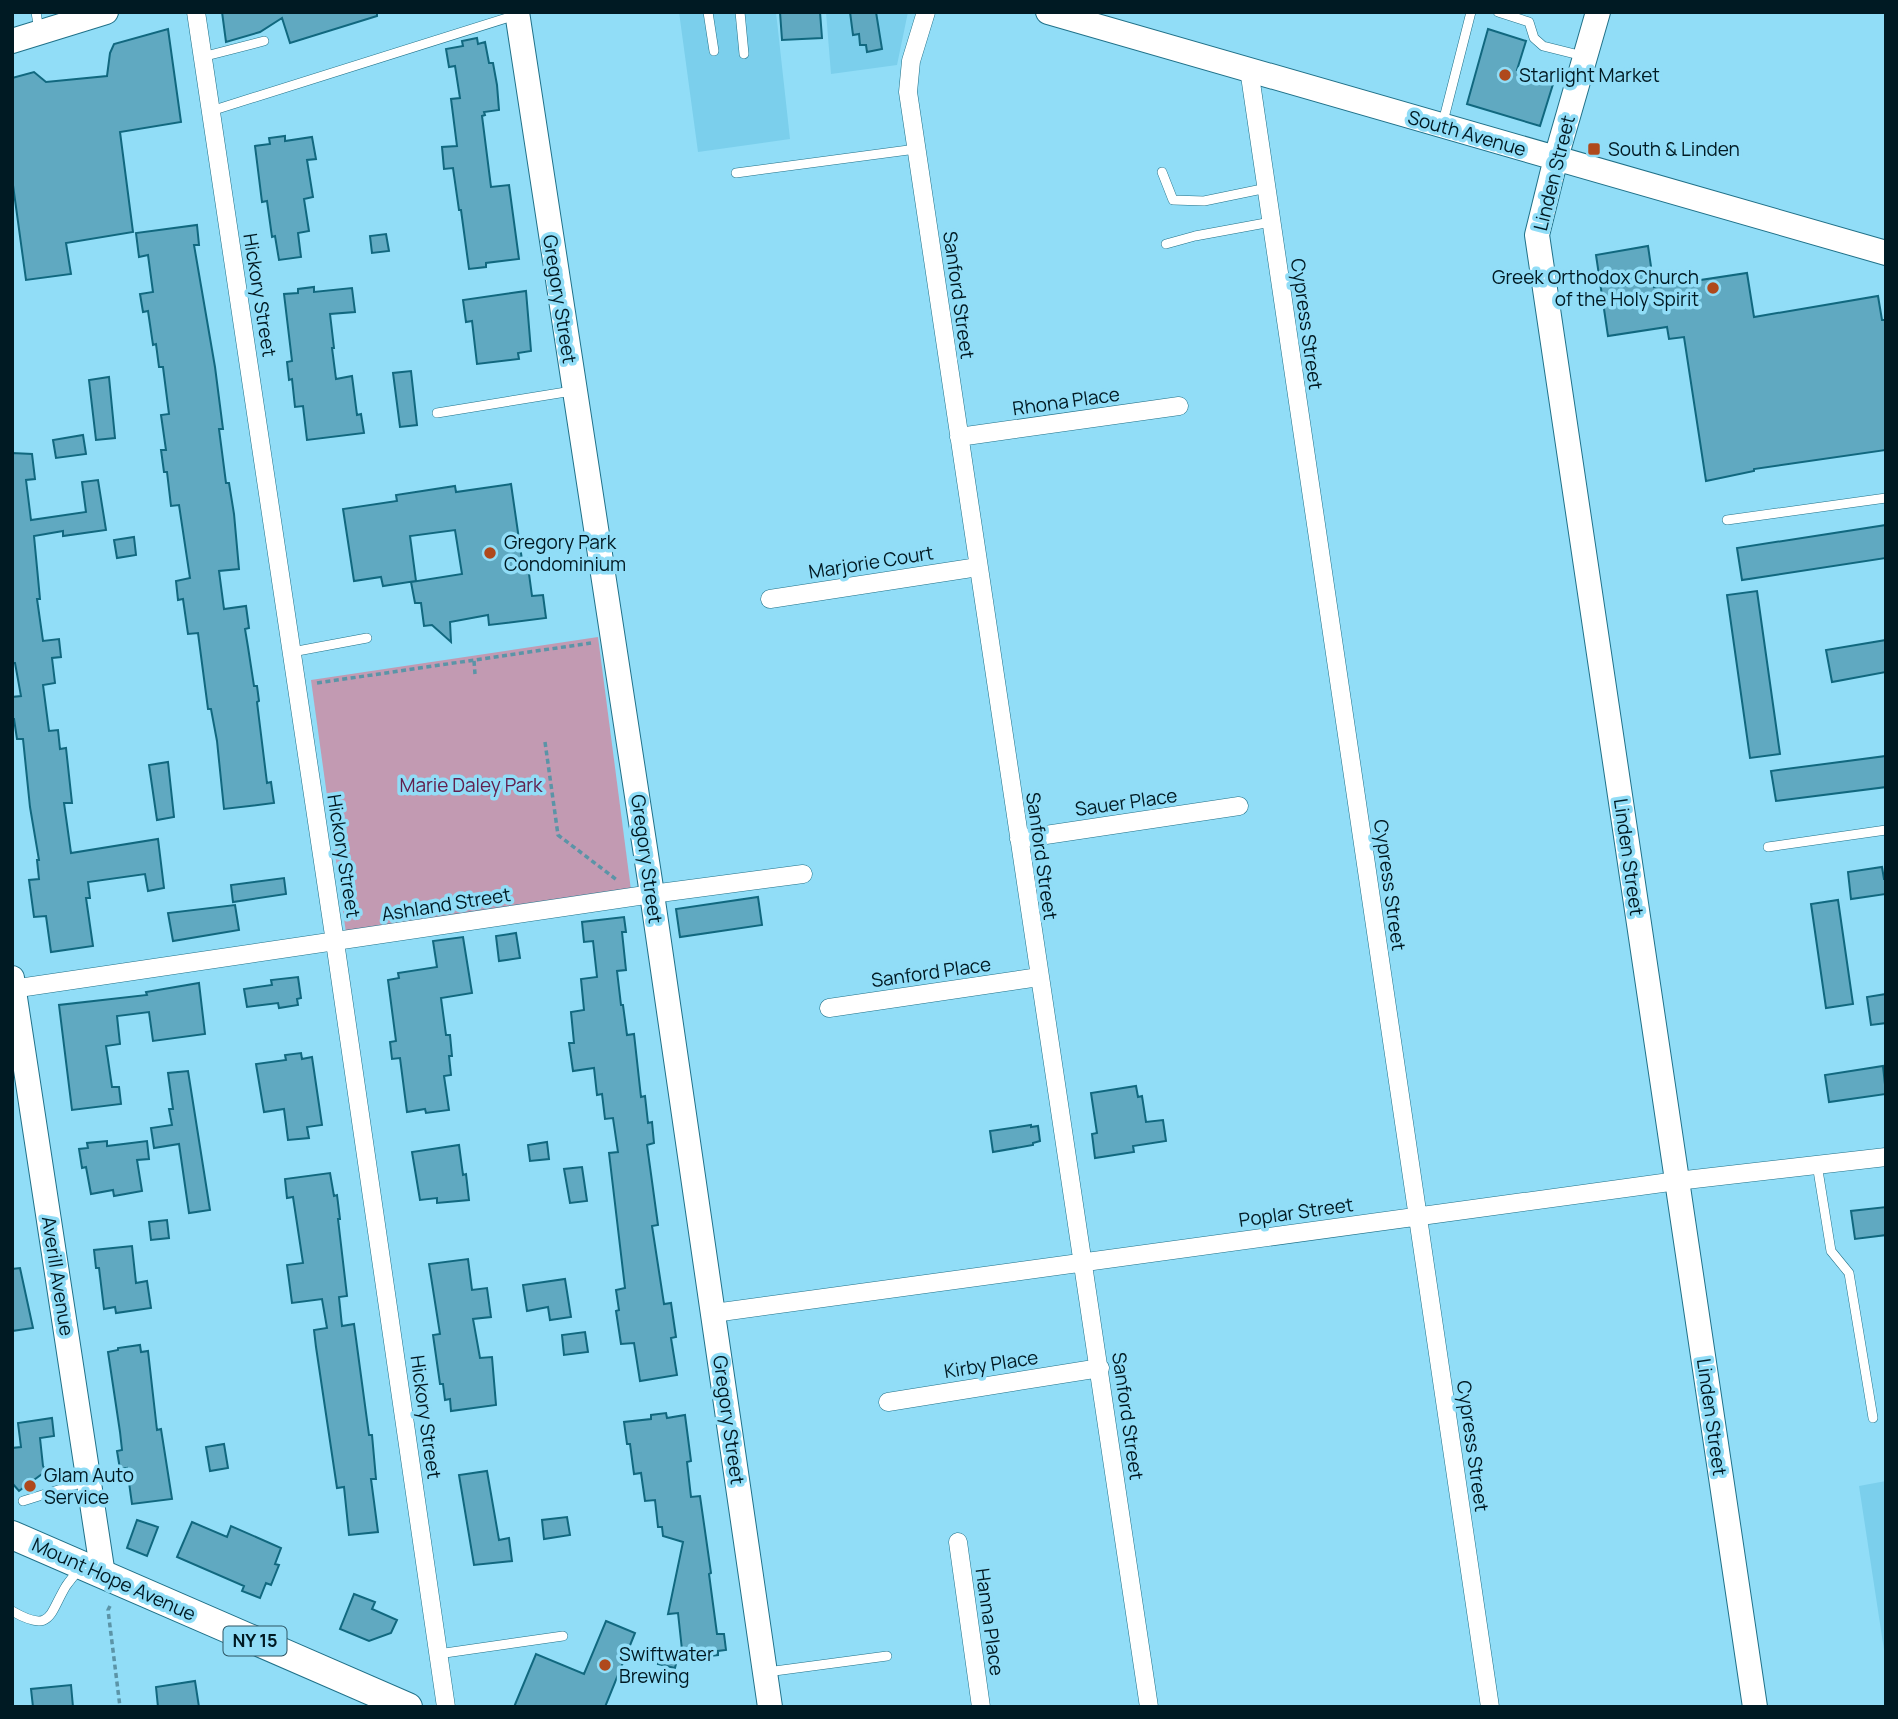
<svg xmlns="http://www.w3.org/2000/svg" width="1898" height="1719" font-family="Manrope,sans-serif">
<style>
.built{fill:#7bcfec}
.green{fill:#c29ab2}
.building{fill:#60a9c1;stroke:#11687f;stroke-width:2}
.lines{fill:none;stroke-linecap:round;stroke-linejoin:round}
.lane-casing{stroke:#207189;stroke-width:10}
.street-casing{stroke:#207189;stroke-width:19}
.secondary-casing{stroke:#207189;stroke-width:26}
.primary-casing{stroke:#207189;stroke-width:30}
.path{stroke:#5b94a7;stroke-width:3.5;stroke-dasharray:5 3.5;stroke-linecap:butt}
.lane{stroke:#fff;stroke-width:9}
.street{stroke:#fff;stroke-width:18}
.secondary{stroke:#fff;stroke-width:24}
.primary{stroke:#fff;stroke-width:28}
.poi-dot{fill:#af491c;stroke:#91ddf7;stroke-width:2.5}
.labels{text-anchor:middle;stroke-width:7;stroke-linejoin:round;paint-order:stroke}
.shield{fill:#91ddf7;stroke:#2c5463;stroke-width:2}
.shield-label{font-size:18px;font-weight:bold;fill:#001a23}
.poi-label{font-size:19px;fill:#001a23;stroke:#91ddf7;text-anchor:start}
.street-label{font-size:19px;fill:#001a23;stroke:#91ddf7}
.park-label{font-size:19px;fill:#62204e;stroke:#91ddf7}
</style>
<rect width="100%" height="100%" fill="#91ddf7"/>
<path class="built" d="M679,12H776L790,139L698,152Z
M826,12H908L897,65L831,74Z
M1886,1481V1663L1859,1486Z"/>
<path class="green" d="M598,637L631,890L346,933L311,680Z"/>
<path class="building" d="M222,12H377V16L290,43L282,18L260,32L226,42Z
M780,12H820L822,38L782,40Z
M850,12H876L882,49L867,52L866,45H860L859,34L853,35Z
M168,29L181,122L120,132L133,232L66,243L71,274L26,280L12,178V78L34,72L46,82L107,76L110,53L114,44Z
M1488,29L1526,41L1517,70L1554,81L1540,126L1467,104Z
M477,38L478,44L485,42L489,63H493L497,85L499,110L484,112L485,115L482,116L491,187L509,185L519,259L486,263V267L469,269L461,210H459L453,168L444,169L442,147L457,146L451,99L460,98L455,66L449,67L446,49L463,46L462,41Z
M285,136V141L312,137L316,159L307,160L313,197L304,199L309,231L298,233L301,257L279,260L275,236L272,237L267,201L262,202L255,146L270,144L269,138Z
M197,225L199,245H194L215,367L223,429H219L226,483H229L234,514L239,569L219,571L224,609L246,606L249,628L245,629L248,647L254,686H257L259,701L257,702L267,783L271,782L274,803L224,809L217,741L211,709H208L198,633L188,634L183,599L178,600L176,581L190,578L179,505L171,506L167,472H164L161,450H166L161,415L169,414L163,367H159L156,344L153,345L148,311L143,312L140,294L153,292L148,255L139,257L136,233Z
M386,234L389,251L372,253L370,236Z
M1648,246L1654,287L1747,273L1754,317L1878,296L1882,320H1886V450L1754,469V471L1706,481L1684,337L1669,339L1667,327L1608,336L1596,255Z
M314,287V292L352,288L355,312L330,314L334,348H332L336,379L352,376L357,415L361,414L364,433L307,440L303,406L295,407L292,379L289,380L287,362L292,361L284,294L298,293V289Z
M526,291L531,351L518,353L519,359L477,364L472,321L466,322L463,300Z
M411,371L417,425L400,427L393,373Z
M109,377L115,438L96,440L89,380Z
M83,435L86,454L56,458L53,440Z
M12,453L32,454L35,479L26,480L31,520L86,512L82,482L98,480L106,530L63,536V531L34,536L40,599H37L43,641L59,639L61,657L52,658L55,683L43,685L49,731L58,730L60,749L66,748L72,803H64L71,853L158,839L164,888L148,891L145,874L88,882L90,898H86L93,946L51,952L46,916L34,917L29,880L39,879L37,860H39L30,807L23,739H17L14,719H12V697L21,696L15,663H12Z
M511,484L522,560L527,559L532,596L543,595L546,618L489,625L488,615L450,622L451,642L432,625L424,626L421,603H415L411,582L462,574L455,530L410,536L416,581L383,586L381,577L354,581L343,509L397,501L396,495L455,486L456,492Z
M1886,525V558L1742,580L1737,548Z
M134,537L136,555L117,558L114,540Z
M1757,591L1780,754L1750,758L1727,595Z
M1886,640V672L1832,682L1826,650Z
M1886,756V787L1776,801L1771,771Z
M168,762L174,817L157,820L149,765Z
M1882,867L1884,879H1886V894L1851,899L1848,872Z
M284,878L286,894L233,902L231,885Z
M758,897L762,925L680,937L676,909Z
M1838,900L1853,1004L1826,1008L1811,904Z
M235,905L239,930L173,941L168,913Z
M624,917L626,932H622L626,970L617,971L621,1005H623L627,1035L634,1034L641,1097L645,1096L648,1123L652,1122L654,1143L647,1145L658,1225L652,1226L664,1304L671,1303L676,1337L671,1338L677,1375L640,1381L634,1343L621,1344L616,1311L619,1310L616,1290L625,1288L609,1153L618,1152L613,1118L605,1119L602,1094L597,1095L594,1068L573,1071L569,1043H574L571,1012L584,1010L581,979L597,977L593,941L584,942L582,922Z
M516,933L520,958L499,961L496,936Z
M463,937L472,993L441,998L446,1035H450L452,1056H449L451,1075L444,1076L449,1110L426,1113L425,1109L407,1112L400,1058L392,1059L390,1042L396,1041L388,980L399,978L398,973L437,967L433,941Z
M298,977L301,998L297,999L298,1005L279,1008L278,1003L247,1007L244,989L272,985L271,980Z
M199,983L205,1034L153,1041L149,1012L117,1016L120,1044L106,1046L112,1087H119L121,1104L72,1110L59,1005L147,995L146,992Z
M1886,994V1023L1871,1025L1867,997Z
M301,1053L302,1059L312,1057L322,1125L307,1127L309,1138L288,1140L284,1109L264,1112L256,1064L286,1060L285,1055Z
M1883,1066L1886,1094L1829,1102L1825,1075Z
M188,1071L210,1210L189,1213L179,1144L154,1148L151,1128L172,1125L169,1109H173L168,1073Z
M1136,1086L1138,1097L1142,1096L1146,1122L1163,1120L1166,1141L1133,1146L1134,1152L1095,1158L1092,1134L1097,1133L1091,1093Z
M1031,1125V1127L1038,1126L1040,1141L1033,1143V1145L993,1152L990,1131Z
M107,1141V1146L147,1141L149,1159L137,1160L142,1191L114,1196L113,1190L91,1194L86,1167L82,1168L79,1149L88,1148L87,1143Z
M547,1142L549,1159L530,1161L528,1145Z
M459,1145L463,1175L466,1174L469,1200L437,1203V1198L420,1200L412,1152Z
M582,1167L587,1201L570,1203L564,1169Z
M330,1173L334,1196L337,1195L340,1219H338L347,1296L339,1297L342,1326L354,1324L369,1435H372L376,1479H371L378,1532L349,1535L344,1487L337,1488L316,1347L314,1330L327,1328L322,1299L292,1303L287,1265L303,1263L293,1197L287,1198L285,1179Z
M1886,1207V1235L1855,1239L1851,1211Z
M167,1220L169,1238L151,1240L149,1222Z
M132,1246L136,1283L147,1281L151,1308L116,1313L115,1307L104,1309L99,1268H96L94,1250Z
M468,1259L472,1290L487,1288L491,1317L473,1319L480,1358L492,1357L496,1405L451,1411L450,1399L445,1400L443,1384H440L433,1335L440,1334L429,1264Z
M20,1268L33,1328L12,1331V1269Z
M565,1279L571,1317L550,1320L548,1307L527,1311L523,1285Z
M585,1332L588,1352L564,1355L562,1335Z
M140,1345L141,1352L148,1351L157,1430L161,1429L172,1499L132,1504L127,1468L120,1469L117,1451L122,1450L120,1432L108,1352L118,1350V1348Z
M666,1413L667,1418L685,1415L691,1461L687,1462L691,1497L700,1496L711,1573L709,1574L717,1634H724L726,1650L718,1651V1655L683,1659L678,1613L668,1614L683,1542L663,1536L662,1527H658L655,1500L645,1501L641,1473L634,1474L630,1444H627L624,1422L651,1419V1415Z
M52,1418L54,1436L40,1438L43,1466L46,1471L19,1491L12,1483V1448L21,1447L18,1423Z
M224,1444L228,1468L210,1471L206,1447Z
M487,1471L499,1540L509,1538L512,1561L474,1565L459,1475Z
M567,1517L570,1535L544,1539L542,1520Z
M137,1520L158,1527L147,1556L127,1548Z
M192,1522L227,1537L231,1526L281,1548L275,1564L279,1565L271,1585L266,1583L260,1598L242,1591L244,1586L177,1557Z
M354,1594L375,1602L372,1609L397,1620L391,1633L369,1641L340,1629Z
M606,1621L635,1633L605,1707H514L536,1654L584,1674Z
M661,1648L679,1651L675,1668L658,1664Z
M195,1681L199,1707H158L156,1687Z
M71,1685L73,1707H33L31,1689Z"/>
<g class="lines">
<g class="lane-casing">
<path id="lane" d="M36,12L39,31
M708,12L714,51
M740,12L744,54
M1498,12L1529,22L1534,38L1543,46L1583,56
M202,57L264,41
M211,111L516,15
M1443,122L1471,12
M1162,172L1173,200L1204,201L1267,188
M736,173L916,149
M1166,244L1195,236L1271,222
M437,413L572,391
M1727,520L1886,498
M292,652L367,638
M1768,847L1886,830
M1817,1164L1831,1251L1849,1273L1873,1418
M23,1501L87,1481
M12,1611C52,1634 49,1614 66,1586C71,1579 76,1573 81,1567
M438,1654L563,1636
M767,1672L887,1656"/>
</g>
<g class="street-casing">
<path id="street" d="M196,12L335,942L446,1707
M926,12L911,61L908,92L1149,1707
M1249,69L1490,1707
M959,437L1179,406
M770,599L978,567
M1019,839L1239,806
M12,989L652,894L803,874
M829,1008L1039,977
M714,1313L1677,1181L1886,1157
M888,1402L1100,1368
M958,1542L981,1707"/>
</g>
<g class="secondary-casing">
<path id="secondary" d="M517,12L652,894L770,1707
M1048,12L1886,253
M1598,12L1556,158L1537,235L1755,1707
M12,41L106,12
M12,978L103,1575"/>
</g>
<g class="primary-casing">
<path id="primary" d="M12,1535L408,1707"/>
</g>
<path class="path" d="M474,661L475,674
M317,683L591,643
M545,742L558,835L617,880
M110,1606L108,1610L120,1707"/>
<use href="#lane" class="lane"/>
<use href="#street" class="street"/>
<use href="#secondary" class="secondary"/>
<use href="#primary" class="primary"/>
</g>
<g class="poi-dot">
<circle cx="1505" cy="75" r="7"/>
<rect x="1587" y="142" width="14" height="14" rx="3.5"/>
<circle cx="1713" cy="288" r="7"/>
<circle cx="490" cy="553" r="7"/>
<circle cx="30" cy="1486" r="7"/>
<circle cx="605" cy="1665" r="7"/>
</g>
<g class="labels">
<rect class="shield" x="223.5" y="1626.5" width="63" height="29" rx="5"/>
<g class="shield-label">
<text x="255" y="1647">NY 15</text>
</g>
<g class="poi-label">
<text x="1519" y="82">Starlight Market</text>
<text x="1608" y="156">South &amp; Linden</text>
<text x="1699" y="284" text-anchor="end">Greek Orthodox Church<tspan x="1699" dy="22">of the Holy Spirit</tspan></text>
<text x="504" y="549">Gregory Park<tspan x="504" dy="22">Condominium</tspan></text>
<text x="44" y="1482">Glam Auto<tspan x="44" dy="22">Service</tspan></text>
<text x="619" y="1661">Swiftwater<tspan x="619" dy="22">Brewing</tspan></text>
</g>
<g class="street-label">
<text transform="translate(1467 133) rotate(16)" y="7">South Avenue</text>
<text transform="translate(1554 173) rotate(-76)" y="7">Linden Street</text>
<text transform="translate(260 295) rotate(81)" y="7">Hickory Street</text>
<text transform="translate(959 295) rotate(82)" y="7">Sanford Street</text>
<text transform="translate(560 299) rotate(81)" y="7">Gregory Street</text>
<text transform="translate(1307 324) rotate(82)" y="7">Cypress Street</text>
<text transform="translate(1066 401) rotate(-8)" y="7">Rhona Place</text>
<text transform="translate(871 562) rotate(-9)" y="7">Marjorie Court</text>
<text transform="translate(1126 802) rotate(-8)" y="7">Sauer Place</text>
<text transform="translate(344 856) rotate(81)" y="7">Hickory Street</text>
<text transform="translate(1042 856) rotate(82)" y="7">Sanford Street</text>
<text transform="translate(1629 857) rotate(82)" y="7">Linden Street</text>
<text transform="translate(647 859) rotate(82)" y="7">Gregory Street</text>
<text transform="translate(1390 885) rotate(82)" y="7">Cypress Street</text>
<text transform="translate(446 904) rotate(-9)" y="7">Ashland Street</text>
<text transform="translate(931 972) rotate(-8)" y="7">Sanford Place</text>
<text transform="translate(1296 1212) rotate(-8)" y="7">Poplar Street</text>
<text transform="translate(58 1276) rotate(81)" y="7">Averill Avenue</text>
<text transform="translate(991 1364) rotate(-9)" y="7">Kirby Place</text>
<text transform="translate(1128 1416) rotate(82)" y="7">Sanford Street</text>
<text transform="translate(426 1417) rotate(82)" y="7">Hickory Street</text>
<text transform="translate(1712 1417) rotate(82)" y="7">Linden Street</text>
<text transform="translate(729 1420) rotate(82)" y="7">Gregory Street</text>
<text transform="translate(1473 1446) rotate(82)" y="7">Cypress Street</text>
<text transform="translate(114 1579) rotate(24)" y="7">Mount Hope Avenue</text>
<text transform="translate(990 1622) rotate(82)" y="7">Hanna Place</text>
</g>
<g class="park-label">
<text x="471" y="792">Marie Daley Park</text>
</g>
</g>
<rect width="1898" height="1719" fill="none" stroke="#001a23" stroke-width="28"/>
</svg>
